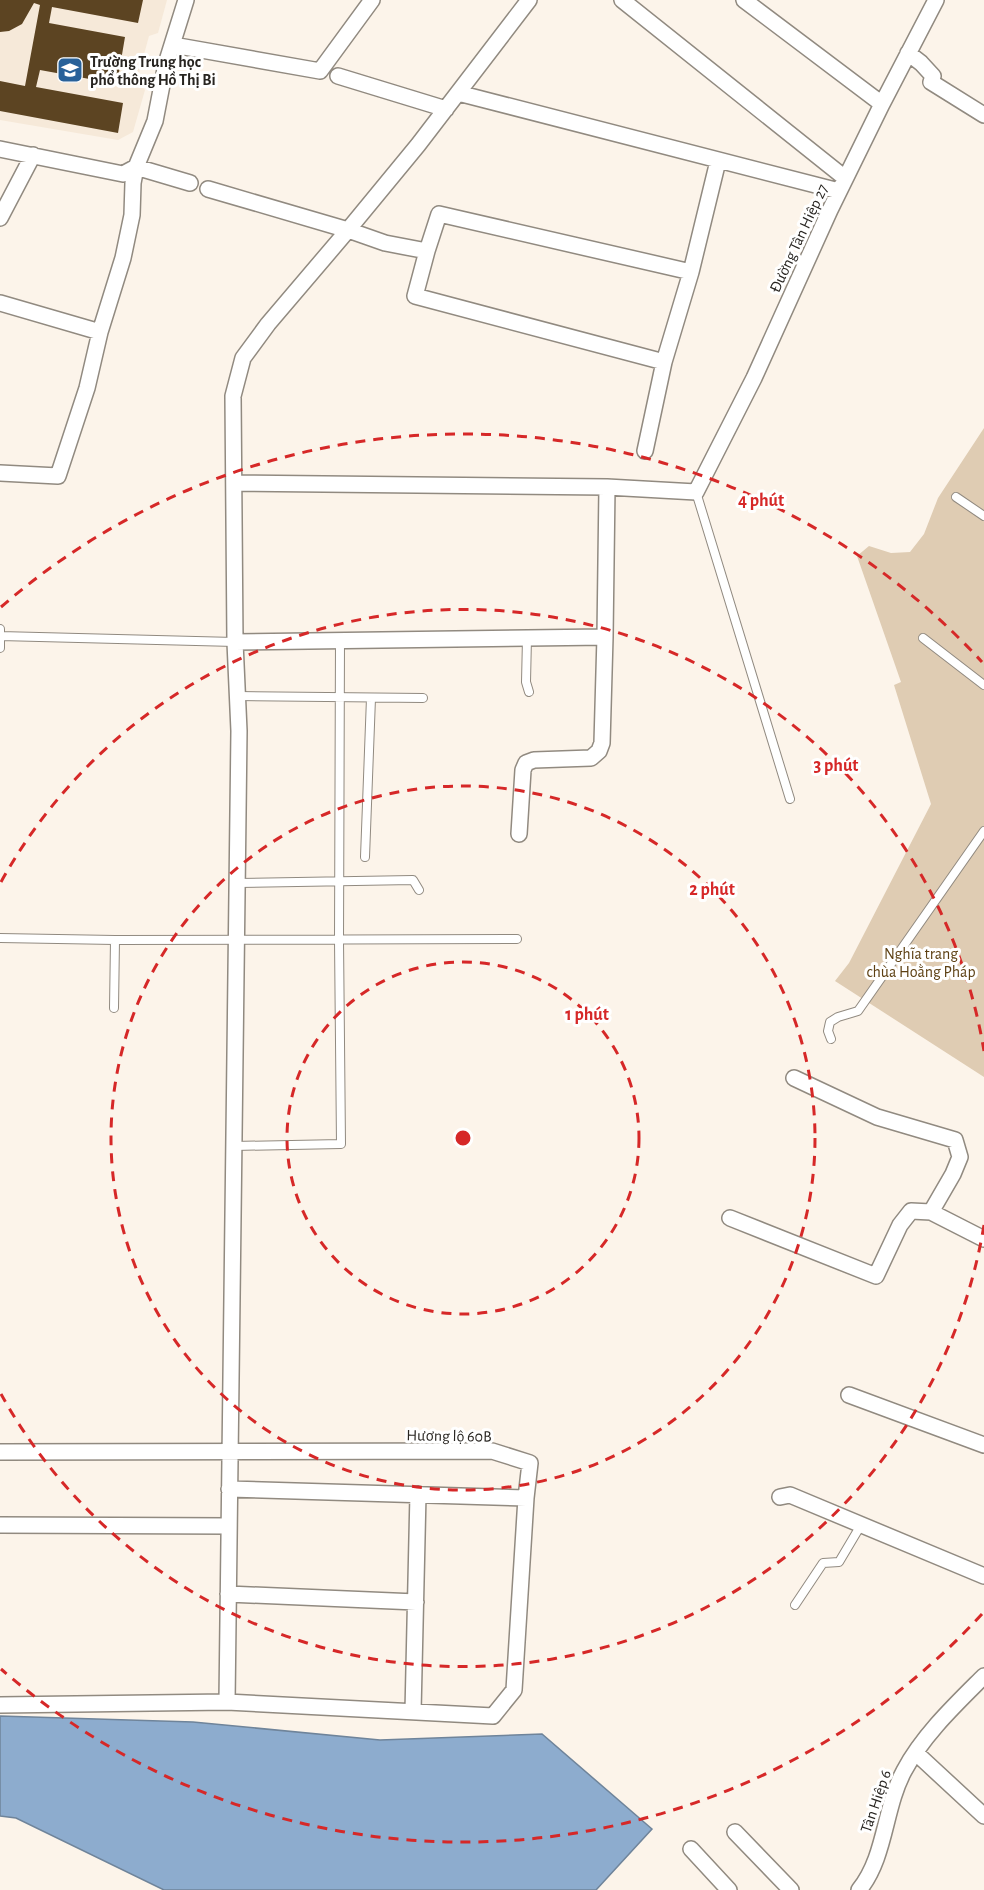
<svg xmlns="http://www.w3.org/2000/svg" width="984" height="1890" font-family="'Alegreya Sans',sans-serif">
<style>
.built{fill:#f6e9d9}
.green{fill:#dfccb3}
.water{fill:#8dacce;stroke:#6f849a;stroke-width:1.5}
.building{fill:#5c4422}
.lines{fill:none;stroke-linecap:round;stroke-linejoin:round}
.lane-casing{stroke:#918a80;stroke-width:10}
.street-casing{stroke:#918a80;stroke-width:18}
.lane{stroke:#fff;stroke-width:8}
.street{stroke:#fff;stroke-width:15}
.ring{fill:none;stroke:#d62828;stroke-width:3;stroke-dasharray:10 8}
.labels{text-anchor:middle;stroke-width:6;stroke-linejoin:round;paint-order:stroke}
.poi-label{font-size:16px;font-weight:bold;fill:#282521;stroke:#fff;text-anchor:start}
.street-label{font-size:16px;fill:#282521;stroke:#fff}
.park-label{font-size:16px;fill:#5d4013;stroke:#fff}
.centre{fill:#d62828;stroke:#fff;stroke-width:3}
.ring-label{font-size:18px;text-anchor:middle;font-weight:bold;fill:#d62828;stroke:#fff;stroke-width:6;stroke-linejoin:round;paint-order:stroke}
</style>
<rect width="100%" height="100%" fill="#fcf4ea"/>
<path class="built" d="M0,0H167L158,33L149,36L143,58L137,81L145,90L133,132L118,140L0,120Z"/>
<path class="green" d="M984,428V1077L835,981L849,963L931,804L894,685L901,682L857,556L869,546L891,553L910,552L924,534L938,498Z"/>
<path class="water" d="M0,1716L193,1722L380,1740L542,1734L652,1829L596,1890H164L16,1818L0,1816Z"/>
<path class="building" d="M0,0H143L138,23L52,7L49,23L125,37L117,84L40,70L36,87L123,103L118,133L0,111V81L25,86L40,5L34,3L22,24L9,31L0,32Z"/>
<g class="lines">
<g class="lane-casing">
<path id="lane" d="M696,492L790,799
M956,497L984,516
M0,629V648
M0,636L235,642
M527,638L526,682L529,692
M923,638L984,685
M237,696L423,698
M365,857L371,698
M237,883L413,880L419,890
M0,938L115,940L517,939
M114,1008L115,940
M831,1039L828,1031L830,1022L838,1017L858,1011L984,831
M234,1146L341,1144L339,940L340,640
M795,1605L823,1563L839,1562L861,1525"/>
</g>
<g class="street-casing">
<path id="street" d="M622,0L845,178
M744,0L882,104
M173,45L320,71L372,0
M908,53L921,63L933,76L931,82L984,115
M338,76L446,109
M458,93L839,191
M0,149L123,174L136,167L155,121L166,64L186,0
M208,189L348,230L385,243L427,251L439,214L691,272L718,161
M0,218L33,155
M427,251L415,296L664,362
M0,303L100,332
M645,451L664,362L691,272
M0,473L58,476L87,388L100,332L123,258L132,215L133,183L136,167L190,183
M234,483L607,487L696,492L754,378L830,210L882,104L936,0
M235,642L605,637
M519,834L523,770L526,763L534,760L591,758L599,751L602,743L605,637L607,487
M794,1078L877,1117L955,1140L960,1157L953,1174L931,1212
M730,1218L876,1276L900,1225L911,1211L931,1212L984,1239
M849,1395L984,1445
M0,1452L492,1451L530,1463L526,1498L514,1690L493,1716L227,1702L0,1705
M229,1489L526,1498
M780,1497L790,1495L984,1576
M0,1525L229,1526
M228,1594L416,1602
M227,1702L239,731L235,642L233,396L243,358L268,324L348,230L418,145L529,0
M413,1712L418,1494
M916,1753L984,1816
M735,1832L791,1890
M691,1849L729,1890
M859,1890C886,1857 884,1808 904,1771C923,1735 956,1704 984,1676"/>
</g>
<use href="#lane" class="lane"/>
<use href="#street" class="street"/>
</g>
<g class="ring">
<circle cx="463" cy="1138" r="176"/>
<circle cx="463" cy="1138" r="352"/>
<path d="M984 1225A528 528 0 0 1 1 1394M1 882A528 528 0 0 1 984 1051"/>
<path d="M982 1614A704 704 0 0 1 1 1669M1 607A704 704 0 0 1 982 662"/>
</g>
<defs>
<g id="school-square" transform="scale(1.35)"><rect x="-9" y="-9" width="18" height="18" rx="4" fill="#286199" stroke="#fff"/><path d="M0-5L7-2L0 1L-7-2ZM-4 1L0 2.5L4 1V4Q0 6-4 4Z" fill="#fff"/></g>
</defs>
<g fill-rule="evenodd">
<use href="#school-square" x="70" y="70"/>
</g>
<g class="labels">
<g class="poi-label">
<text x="90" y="67">Trường Trung học<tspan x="90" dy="18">phổ thông Hồ Thị Bi</tspan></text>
</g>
<g class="street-label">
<text transform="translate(798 238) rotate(-65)" y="6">Đường Tân Hiệp 27</text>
<text transform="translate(449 1435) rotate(1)" y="6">Hương lộ 60B</text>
<text transform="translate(875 1801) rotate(-71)" y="6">Tân Hiệp 6</text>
</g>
<g class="park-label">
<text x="921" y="959">Nghĩa trang<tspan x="921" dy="18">chùa Hoằng Pháp</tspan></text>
</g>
</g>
<circle cx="463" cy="1138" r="9" class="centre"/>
<g class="ring-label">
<text x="761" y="506">4 phút</text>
<text x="836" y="771">3 phút</text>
<text x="712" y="895">2 phút</text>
<text x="587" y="1020">1 phút</text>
</g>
</svg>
